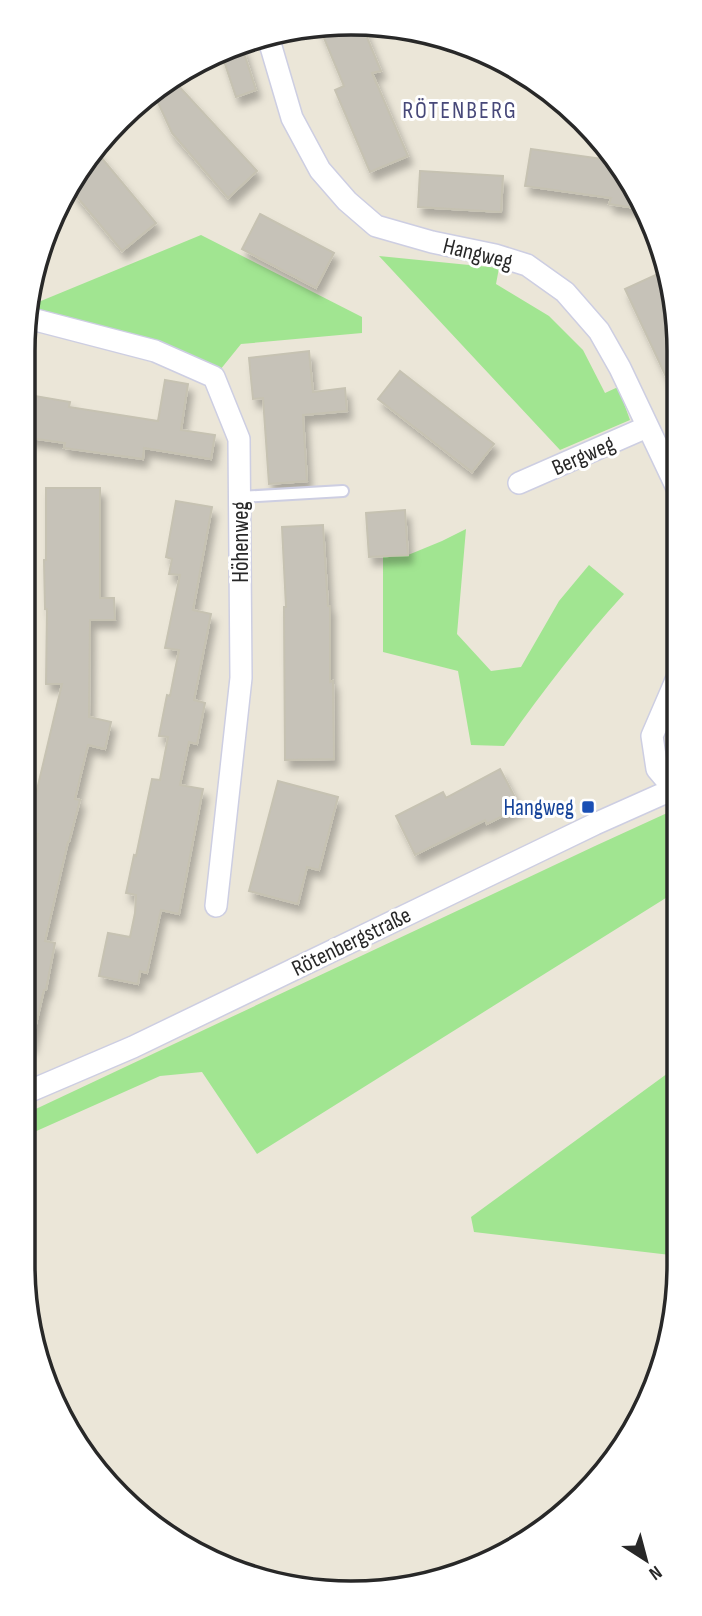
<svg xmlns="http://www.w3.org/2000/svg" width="702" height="1616" font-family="'Sofia Sans Condensed',sans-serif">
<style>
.green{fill:#a1e591}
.building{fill:#c6c2b8;stroke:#c6c2b2;stroke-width:2;filter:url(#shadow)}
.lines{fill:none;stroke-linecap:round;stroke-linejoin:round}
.service-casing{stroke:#cdcee2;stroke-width:14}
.minor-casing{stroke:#cdcee2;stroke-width:24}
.service{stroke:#fff;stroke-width:10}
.minor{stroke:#fff;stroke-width:21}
.transit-dot{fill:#1a4fb4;stroke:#fff;stroke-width:2.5}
.labels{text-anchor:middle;stroke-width:6;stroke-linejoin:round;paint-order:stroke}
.street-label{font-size:23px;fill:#282828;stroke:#fff}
.transit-label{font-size:23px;fill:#164399;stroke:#fff;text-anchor:end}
.neighbourhood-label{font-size:24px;letter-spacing:2px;fill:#474879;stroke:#fff}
.rim{fill:none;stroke:#282828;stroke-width:3.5}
</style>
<defs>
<filter id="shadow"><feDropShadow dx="4.5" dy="8" stdDeviation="3.5" flood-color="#0004"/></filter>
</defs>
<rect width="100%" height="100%" fill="#ebe6d8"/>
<path class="green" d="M201,235L362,317V333L241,344L220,370L162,342L33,310L36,303Z
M379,256L499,268L496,284L549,316L583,350L605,393L618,387L630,420L560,450Z
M466,529L457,634L491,671L521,667L559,601L589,565L624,594C580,642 541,694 504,746L471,745L458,671L383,652V556L408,555L442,541Z
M678,808L677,891L257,1154L202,1072L160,1076L23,1137V1115L595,846Z
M679,1065V1256L474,1232L471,1217Z"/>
<path class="building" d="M330,23L363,28L381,71L372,73L408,156L370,172L335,90L344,86L319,26Z
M242,47L256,90L236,97L221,52Z
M174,81L257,171L228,198L172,133L155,96Z
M531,149L616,161L647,210L609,204L611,198L525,186Z
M95,150L156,223L122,251L72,191Z
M420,171L503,176L501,212L418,207Z
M260,214L334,253L316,288L242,249Z
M662,272L673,295L676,308L677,400L625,289Z
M309,351L313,392L345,388L347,411L303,415L307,481L269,484L263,398L253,399L249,358Z
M400,371L494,444L472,472L378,399Z
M165,380L188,384L181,430L215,435L211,459L144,448L143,459L64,448L65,443L23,437V394L70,402L69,407L158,421Z
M46,488H100V598H114L115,620H90L89,717L111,722L105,749L88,745L75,799L80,800L69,842H68L45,941L55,943L46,990H44L31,1046L23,1045V878L27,879L38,834L27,832L62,684H46L47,609H45L44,560H46Z
M176,501L212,507L193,610L211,614L194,700L205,703L197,744L189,742L180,785L203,789L179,914L161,910L147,973L140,971L138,984L99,976L108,933L130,937L135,913L136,895L126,893L134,855L136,856L152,779L160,780L168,737L159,736L167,695L170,696L179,650L165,648L180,575L169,574L172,559L166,557Z
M405,510L408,555L369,557L366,513Z
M323,525L328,606H330V682L333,681L334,759L285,760L284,607H286L282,527Z
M500,769L520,807L487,824L485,820L415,855L396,816L443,792L446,798Z
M278,781L338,797L319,870L307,867L298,904L249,891Z"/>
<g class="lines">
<g class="service-casing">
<path id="service" d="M239,497L343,491"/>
</g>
<g class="minor-casing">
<path id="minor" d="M269,40L292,118L320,170L347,201L376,226L432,242L495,255L527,265L565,292L599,331L620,368L677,488
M28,318L155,351L214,377L239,439L241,678L216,906
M519,483L647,427
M673,788L657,769L652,736L677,678
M23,1094L133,1047L595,824L678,787"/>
</g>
<use href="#service" class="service"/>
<use href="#minor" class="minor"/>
</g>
<rect class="transit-dot" x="581" y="800" width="14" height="14" rx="3.5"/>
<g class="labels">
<g class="street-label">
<text transform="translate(478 253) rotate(14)" y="8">Hangweg</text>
<text transform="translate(583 455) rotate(-24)" y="8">Bergweg</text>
<text transform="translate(240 542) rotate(-90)" y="8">Höhenweg</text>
<text transform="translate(351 941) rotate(-26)" y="8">Rötenbergstraße</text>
</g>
<g class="transit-label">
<text x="574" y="815">Hangweg</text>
</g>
<g class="neighbourhood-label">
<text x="460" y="118">RÖTENBERG</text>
</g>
</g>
<path d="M0 0H702V1616H0ZM351 35H351A316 316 0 0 1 667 351V1265A316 316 0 0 1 351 1581H351A316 316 0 0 1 35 1265V351A316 316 0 0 1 351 35Z" fill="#fff" fill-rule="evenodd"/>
<path class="rim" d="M351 35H351A316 316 0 0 1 667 351V1265A316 316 0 0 1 351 1581H351A316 316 0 0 1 35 1265V351A316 316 0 0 1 351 35Z"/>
<g transform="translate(646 1560) rotate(144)" stroke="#ffffff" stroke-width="5" paint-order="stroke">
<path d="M0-5L12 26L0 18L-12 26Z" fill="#282828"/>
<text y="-10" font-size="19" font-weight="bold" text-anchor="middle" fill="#282828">N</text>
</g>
</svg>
